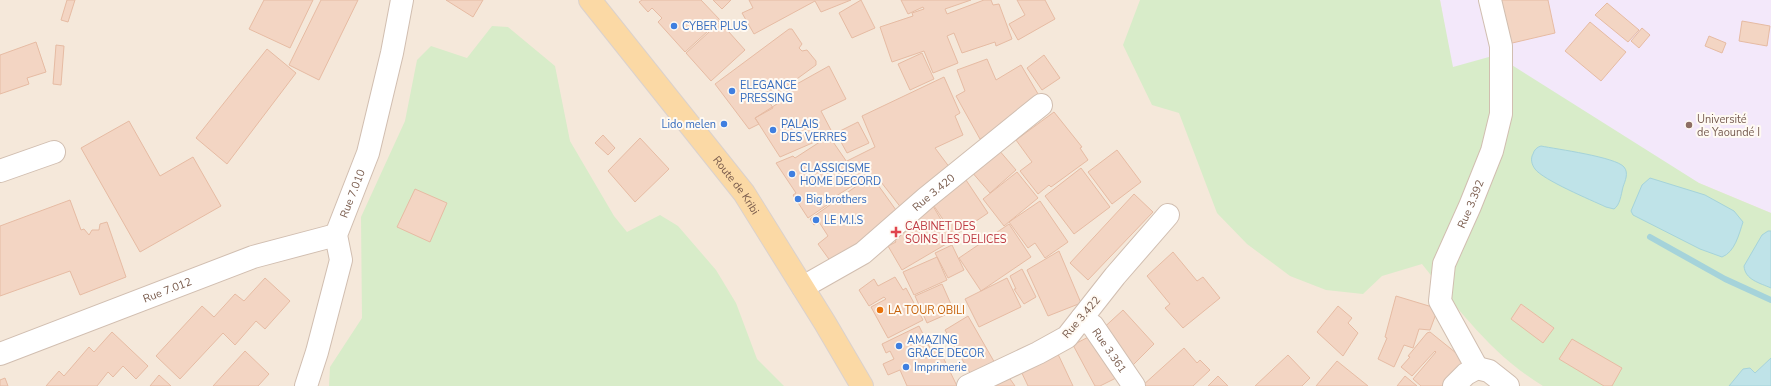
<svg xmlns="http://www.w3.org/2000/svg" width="1771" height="386" font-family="'Nunito Sans',sans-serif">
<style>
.residential{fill:#f5e8da}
.education{fill:#f3e8fa}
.green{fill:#d8ecc9}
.water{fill:#bfe3e8;stroke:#a5d3da}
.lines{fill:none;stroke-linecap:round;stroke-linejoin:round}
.stream{stroke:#a5d3da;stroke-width:6}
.building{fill:#f3d5c3;stroke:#e6bba3}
.minor-casing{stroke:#d1beb0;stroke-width:24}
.major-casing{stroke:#dad1cd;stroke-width:24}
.minor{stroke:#fff;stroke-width:22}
.major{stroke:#fbd9a5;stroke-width:22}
.shop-dot{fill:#3f7fe0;stroke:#fffaf3;stroke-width:1.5}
.education-dot{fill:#8d6e63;stroke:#fffaf3;stroke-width:1.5}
.health-dot{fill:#e0444e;stroke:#fffaf3;stroke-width:1.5}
.food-dot{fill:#e8710a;stroke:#fffaf3;stroke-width:1.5}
.labels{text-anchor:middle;stroke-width:4;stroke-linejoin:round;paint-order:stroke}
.shop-label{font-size:11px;fill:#366cbe;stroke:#fffaf3;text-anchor:start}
.education-label{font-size:11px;fill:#785e54;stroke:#fffaf3;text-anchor:start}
.street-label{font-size:11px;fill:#7a5c4d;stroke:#fffaf3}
.health-label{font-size:11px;fill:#be3a42;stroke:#fffaf3;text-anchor:start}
.food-label{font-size:11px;fill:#c56008;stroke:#fffaf3;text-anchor:start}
</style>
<rect width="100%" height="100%" fill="#fdf6ec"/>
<path class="residential" d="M0,0H1771V386H0Z"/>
<path class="education" d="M1440,0H1771V213L1699,183L1452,67Z"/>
<path class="green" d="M1140,0H1440L1453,67L1496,55L1699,183L1771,213V358L1755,373L1743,369L1729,386H1543C1493,356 1458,309 1422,264L1382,276L1363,294L1326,290L1290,276L1247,244L1217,213L1179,113L1152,105L1123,45Z
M492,26L508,27L555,66L570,141L614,216L627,232L660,215L678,226L716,270L736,303L757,359L784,386H329L330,367L362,318L361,217L405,121L417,60L431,46L467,58Z"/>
<path class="water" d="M1541,146C1556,149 1616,157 1624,167C1629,173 1625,181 1623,187C1621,195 1620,205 1614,209L1606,207C1591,200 1543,180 1535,169C1532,165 1530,159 1533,154C1534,150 1537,147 1541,146Z
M1650,178L1705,195L1734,211L1743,222C1739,234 1735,252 1722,257L1700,249L1633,215L1631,211L1642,185Z
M1768,231H1771V288C1760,283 1745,280 1744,266L1762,235Z
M1771,358V386H1729L1743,369L1750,368L1755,373Z"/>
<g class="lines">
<path class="stream" d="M1650,237L1725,279L1771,300"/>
</g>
<path class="building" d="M67,0H75L68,22L61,20Z
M264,0H313L290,48L249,29Z
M321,0H358L319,80L289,65Z
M446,0H483L473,17Z
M642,0H701L720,20L685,52L658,22L662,18L652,8L648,12L639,2Z
M713,0H731L722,9Z
M749,0H851L821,12L815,1L754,34L742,13L753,8Z
M861,0L875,28L852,38L839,13Z
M901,0H971L945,9L947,14L984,0H991L993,5L999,4L1012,39L996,46L995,42L962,53L954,33L947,36L958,63L933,73L924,51L892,62L880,27L913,16L912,13L924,9L923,7L908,14Z
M1017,0H1045L1055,19L1018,40L1009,24L1025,15Z
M1498,0H1548L1555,33L1508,44Z
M1607,3L1639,30L1628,42L1595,15Z
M1742,21L1770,26L1767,46L1739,41Z
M720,22L745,50L711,81L686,53Z
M1590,22L1626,52L1601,81L1565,51Z
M1642,28L1650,35L1639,48L1631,41Z
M789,29H792L802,44L799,48L802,51L807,50L816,61V65L768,100L773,108L755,118L759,124L749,129L715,84Z
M1709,36L1726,43L1722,53L1705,46Z
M36,42L46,72L27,78L29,84L0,94V55Z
M56,45L64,46L61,85L53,84Z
M267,49L296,73L227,164L196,138Z
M922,53L934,79L910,90L898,64Z
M1044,55L1060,78L1042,90L1027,68Z
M987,59L996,80L1021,65L1041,99L1014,121L980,139L956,96L965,91L957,70Z
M829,66L846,99L821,111L833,134L780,157L755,118L780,102L778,98L796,86L795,85Z
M944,77L960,113L955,116L963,135L935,148L953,172L902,209L881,182L878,185L901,217L831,262L818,244L828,236L819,222L814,225L810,219L858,185L857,183L860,181L847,161L875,147L862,116Z
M1054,112L1082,147L1080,148L1088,160L1051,187L1049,185L1038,194L1020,171L1032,162L1016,140Z
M129,121L160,176L193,157L221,206L140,252L81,148Z
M858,122L869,143L847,153L836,133Z
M603,135L615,148L608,155L595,143Z
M829,136L860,181L825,203L827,205L808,218L793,195L796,193L776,163L793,156L795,158Z
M640,138L669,169L635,202L608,171Z
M998,149L1016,170L990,193L971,171Z
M1117,150L1141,182L1112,204L1088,172Z
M1081,168L1110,207L1074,234L1045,196Z
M1017,172L1038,198L1004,226L983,199Z
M964,177L988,213L954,236L930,200Z
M415,189L447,203L430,242L397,227Z
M1134,194L1153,212L1088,280L1070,263Z
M70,200L81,230L84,229L89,235L92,230H99L100,224L107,222L126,277L80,295L70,271L0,296V226Z
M1040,201L1068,242L1045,258L1035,243L1028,248L1009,222Z
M933,206L953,240L902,270L888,246L896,242L891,235Z
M1009,224L1031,257L981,291L959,258Z
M952,245L964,270L948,278L935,253Z
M1059,251L1081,303L1048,316L1027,270Z
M1173,252L1197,281L1203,277L1220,298L1183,328L1165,308L1170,304L1147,276Z
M937,257L947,280L914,295L903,272Z
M1022,269L1036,297L1024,304L1014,289H1016L1010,276Z
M895,277L903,290L906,288L923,320L888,338L871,307L886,299L884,297L869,306L859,290L874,279L878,286Z
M265,278L290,301L265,329L256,321L235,345L223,333L180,379L156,356L202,306L214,317L235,294L244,301Z
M1007,278L1021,307L979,327L965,299Z
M942,284L954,311L927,323L915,296Z
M1396,296L1429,306L1437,311L1430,330L1419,329L1413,348L1404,345L1394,367L1378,359L1387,338L1385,337Z
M1521,304L1554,328L1543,343L1511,319Z
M1338,306L1352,318L1348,323L1358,333L1343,356L1317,332Z
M1123,310L1154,344L1131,367L1099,332Z
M968,316L996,365L973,378L945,330Z
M919,326L932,352L937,349L939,354L941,353L957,386H907L900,370L888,375L883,364L894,359L890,351L886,353L882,344Z
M112,332L148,366L136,379L123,366L113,377L108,372L97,386H46L59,371L64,376L89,347L94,352Z
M1430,332L1466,361L1444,386H1421L1413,379L1436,352L1435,351L1412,376L1401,367L1410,357L1408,356L1427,333Z
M1094,334L1120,376L1100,386H1095L1073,345Z
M1572,339L1622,368L1612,386H1604L1559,359Z
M1184,348L1197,363L1200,360L1210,370L1193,386H1142Z
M245,351L269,374L258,386H213Z
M1057,352L1073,386H1028L1020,369Z
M1288,355L1310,378L1302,386H1255Z
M1337,361L1368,386H1316Z
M159,375L171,386H150Z
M1008,376L1015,386H989Z
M1218,376L1228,386H1208Z
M1405,376L1417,386H1397Z
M5,378L8,386H0V380Z"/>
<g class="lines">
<g class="minor-casing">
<g id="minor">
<path d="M0,171L54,152"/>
<path id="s1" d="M803,287L863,253L926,198L1041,105"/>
<path id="s2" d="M1082,318L1093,326L1134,386"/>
<path id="s3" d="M0,354L253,257L336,235"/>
<path d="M1477,368L1489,371L1508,386"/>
<path id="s4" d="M306,386L317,352L341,260L336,235L368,153L392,53L402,0"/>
<path d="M968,386L1038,353L1067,337L1115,276L1168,215"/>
<path id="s5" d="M1454,386L1466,374L1477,368L1440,301L1444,264L1470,206L1492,151L1501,114V46L1490,0"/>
</g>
</g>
<g class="major-casing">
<g id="major">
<path id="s6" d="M590,0L744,193L825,323L862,386"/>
</g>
</g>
<use href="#minor" class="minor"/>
<use href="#major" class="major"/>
</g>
<g class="shop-dot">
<circle cx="674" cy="26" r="4"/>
<circle cx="732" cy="91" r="4"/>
<circle cx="724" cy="124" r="4"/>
<circle cx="773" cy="130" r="4"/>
<circle cx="792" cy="174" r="4"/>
<circle cx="798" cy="199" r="4"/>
<circle cx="816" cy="220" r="4"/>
<circle cx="899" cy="346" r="4"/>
<circle cx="906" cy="367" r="4"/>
</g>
<circle class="education-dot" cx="1689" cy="125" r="4"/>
<path class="health-dot" d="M894 226h4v4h4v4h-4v4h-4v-4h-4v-4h4z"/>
<circle class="food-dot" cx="880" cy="310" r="4"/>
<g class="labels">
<g class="shop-label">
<text x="682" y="30">CYBER PLUS</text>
<text x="740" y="89">ELEGANCE<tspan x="740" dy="13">PRESSING</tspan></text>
<text x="716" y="128" text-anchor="end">Lido melen</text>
<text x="781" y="128">PALAIS<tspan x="781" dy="13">DES VERRES</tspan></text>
<text x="800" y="172">CLASSICISME<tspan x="800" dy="13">HOME DECORD</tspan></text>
<text x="806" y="203">Big brothers</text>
<text x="824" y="224">LE M.I.S</text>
<text x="907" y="344">AMAZING<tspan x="907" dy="13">GRACE DECOR</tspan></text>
<text x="914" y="371">Imprimerie</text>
</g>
<g class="education-label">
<text x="1697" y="123">Université<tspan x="1697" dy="13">de Yaoundé I</tspan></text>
</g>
<g class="street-label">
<text dy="4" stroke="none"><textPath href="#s6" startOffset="236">Route de Kribi</textPath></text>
<text dy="4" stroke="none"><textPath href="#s1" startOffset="162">Rue 3.420</textPath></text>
<text dy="4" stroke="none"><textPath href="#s4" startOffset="201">Rue 7.010</textPath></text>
<text dy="4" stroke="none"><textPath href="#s5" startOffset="209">Rue 3.392</textPath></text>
<text dy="4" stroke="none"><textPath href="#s3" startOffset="179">Rue 7.012</textPath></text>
<text transform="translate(1081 317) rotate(-49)" y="4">Rue 3.422</text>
<text dy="4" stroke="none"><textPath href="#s2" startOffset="43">Rue 3.361</textPath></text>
</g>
<g class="health-label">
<text x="905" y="230">CABINET DES<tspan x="905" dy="13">SOINS LES DELICES</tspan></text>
</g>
<g class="food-label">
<text x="888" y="314">LA TOUR OBILI</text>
</g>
</g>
</svg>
